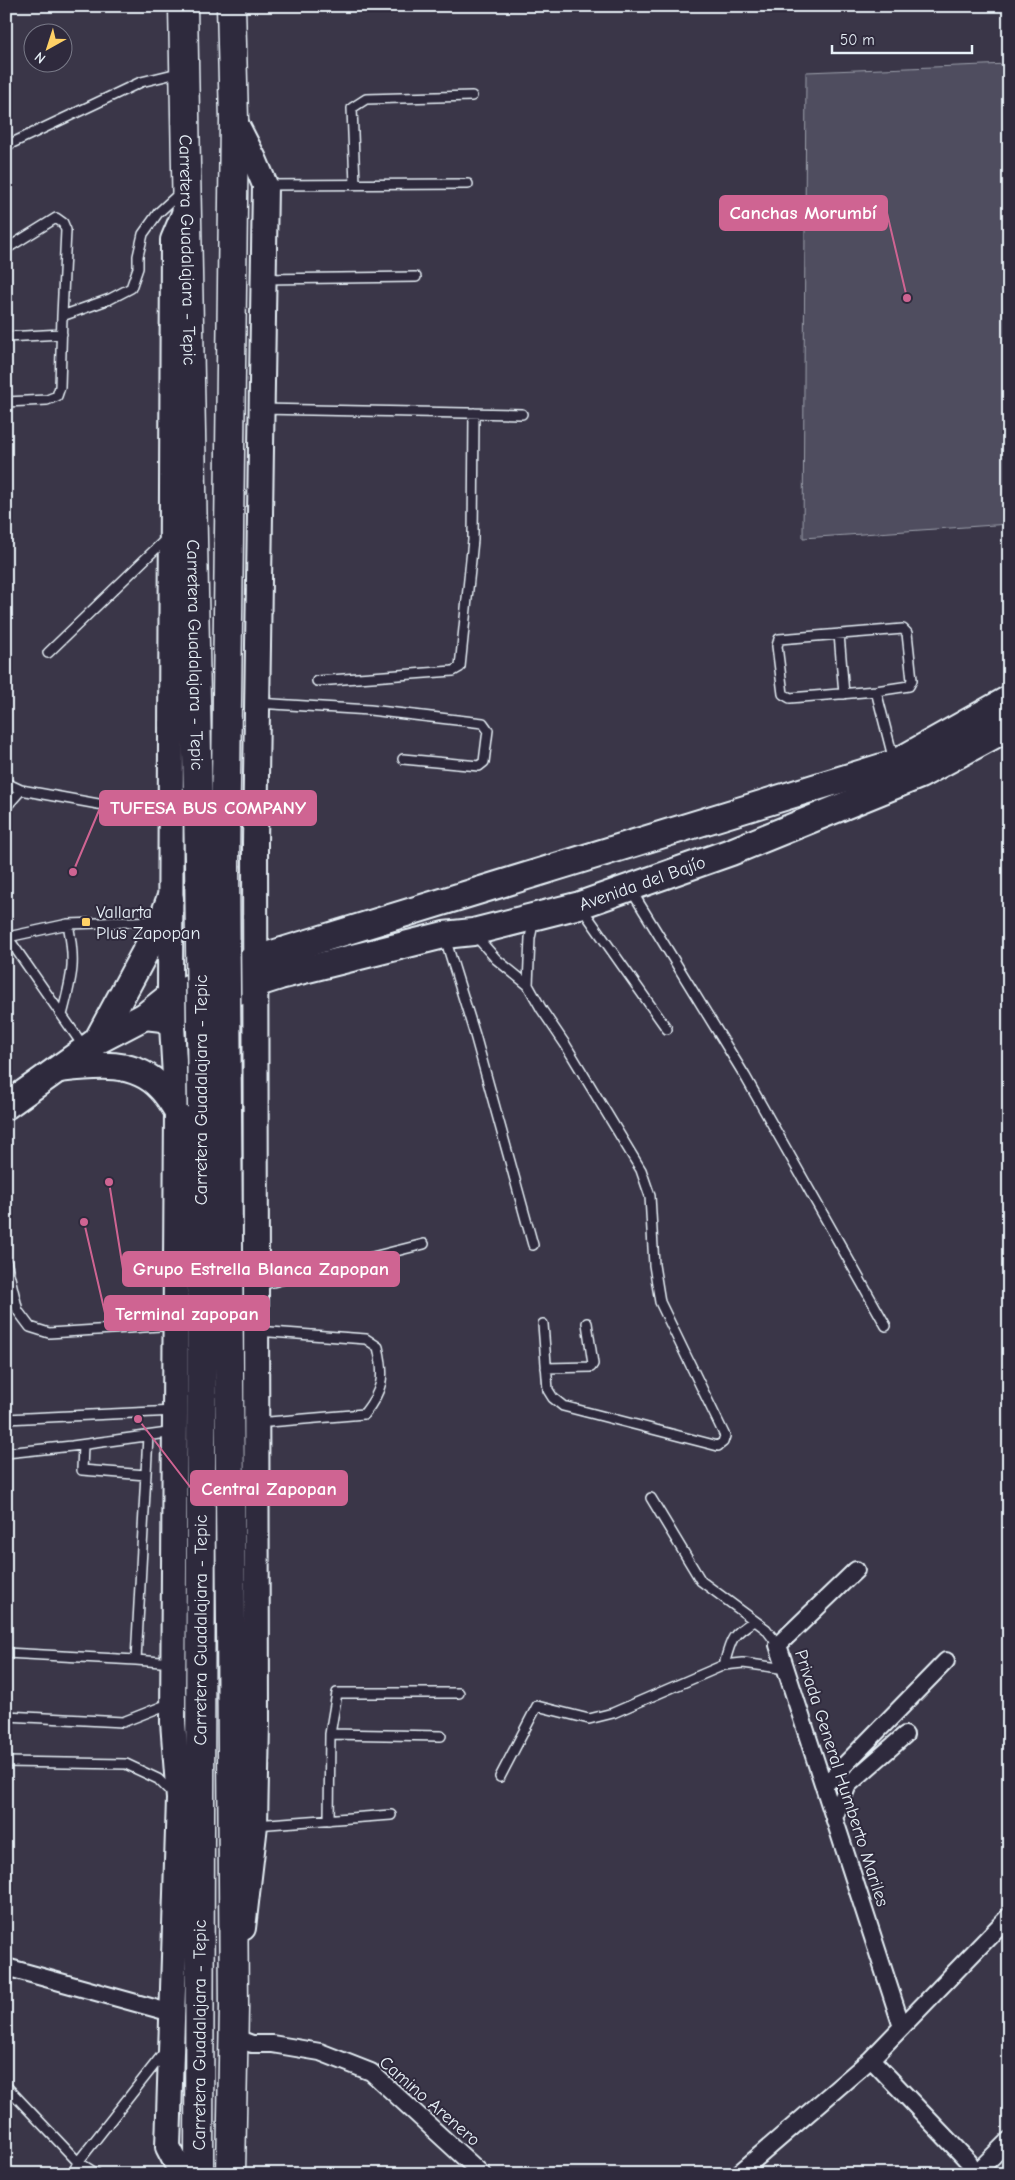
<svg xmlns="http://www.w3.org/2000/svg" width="1015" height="2180" font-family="'Comic Neue',sans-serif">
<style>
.green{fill:#504e5f;stroke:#9ca0ac}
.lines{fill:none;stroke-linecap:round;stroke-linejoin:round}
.service-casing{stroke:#e8f1f8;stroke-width:12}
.minor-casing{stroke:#e8f1f8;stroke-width:20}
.secondary-casing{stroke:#e8f1f8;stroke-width:28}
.primary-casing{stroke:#e8f1f8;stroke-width:30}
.trunk-casing{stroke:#e8f1f8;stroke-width:31}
.service{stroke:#2f2a3d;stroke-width:9}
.minor{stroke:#2f2a3d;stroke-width:16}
.secondary{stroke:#2f2a3d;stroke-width:24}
.primary{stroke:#2f2a3d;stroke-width:26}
.trunk{stroke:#2f2a3d;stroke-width:28}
.trunk-bridge-casing{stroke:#e8f1f8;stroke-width:31;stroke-linecap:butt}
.trunk-bridge{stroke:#2f2a3d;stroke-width:28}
.poi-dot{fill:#ffd166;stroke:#2f2a3d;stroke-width:2}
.labels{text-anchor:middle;stroke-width:4;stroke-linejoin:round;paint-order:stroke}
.street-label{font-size:18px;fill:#e8f1f8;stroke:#2f2a3d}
.poi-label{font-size:18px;fill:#e8f1f8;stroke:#2f2a3d;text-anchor:start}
.leader{fill:none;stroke:#cf6492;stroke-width:2}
.callout-dot{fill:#cf6492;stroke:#2f2a3d;stroke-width:2}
.callout{fill:#cf6492;stroke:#cf6492;stroke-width:2}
.callout-label{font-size:19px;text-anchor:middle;font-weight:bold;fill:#fff}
</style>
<rect width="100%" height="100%" fill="#3a3648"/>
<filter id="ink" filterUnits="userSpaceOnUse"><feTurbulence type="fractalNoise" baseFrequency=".02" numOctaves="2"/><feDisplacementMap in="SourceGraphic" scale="10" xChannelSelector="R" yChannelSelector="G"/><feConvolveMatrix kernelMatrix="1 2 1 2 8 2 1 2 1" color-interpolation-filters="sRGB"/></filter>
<g filter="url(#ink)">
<path class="green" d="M1009,64V524L803,538L806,72Z"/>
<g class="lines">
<g class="service-casing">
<path id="service" d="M10,144L141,82L182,72
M355,184L352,108L366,99L472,96
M266,185L468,184
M6,249L56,218L63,223L66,230L62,316
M263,279L416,277
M6,337L62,334
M6,402L47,400L57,396L60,387L62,316L110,299L131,288L138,268V256L143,234L158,213L182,191
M261,409L522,414
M903,629L907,633L912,680L909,686L876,691L790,698L783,694L777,646L779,639Z
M839,634L844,694
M48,653L168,537
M317,681L453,671L460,667L473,540L474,413
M876,691L894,761
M257,703L370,710L483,723L488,730L484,762L479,766L403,759
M6,783L21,790
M6,807L21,790L170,817
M631,890L745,1076L886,1326
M581,907L667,1029
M6,935L84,1047
M475,935L496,959L528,985L542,1010L565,1044L641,1170L650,1196L654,1265L660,1302L725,1436L723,1442L718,1446L563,1406L553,1398L548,1390L543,1324
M8,937L68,924
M445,938L475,1035L533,1245
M528,985L530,938L534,920
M62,1015C72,976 76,964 68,924L159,921
M6,1261L18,1311L30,1327L49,1333L176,1325
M257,1286L424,1244
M257,1331L366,1339L378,1347C385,1377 383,1390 364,1414L257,1423
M546,1368L591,1367L593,1364L587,1323
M6,1419L175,1411
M83,1445L82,1470L146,1475
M6,1453L72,1446L175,1432
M651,1498L701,1581L766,1629L778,1645
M6,1653L136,1660L148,1436
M136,1660L173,1663
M724,1665C731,1639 731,1635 754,1621
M6,1716L123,1722L171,1703
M330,1734L337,1693H459
M6,1762L126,1764L158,1779L174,1795
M500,1777L537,1706L589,1719L613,1713L724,1665L743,1663L786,1669
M329,1820L330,1734L441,1736
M255,1825L391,1815
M6,2086L78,2162L97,2174
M73,2174L78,2162L166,2050"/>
</g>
<g class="minor-casing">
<path id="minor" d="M856,1570L778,1645L902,2027
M824,1786L946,1661
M834,1818L848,1785L905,1735
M6,1967L172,2013
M233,2037L252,2044H272L320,2052L371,2072L482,2174
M871,2059L969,2162L975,2173
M738,2174L871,2059L1009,1916
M975,2174L1009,2140"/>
</g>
<g class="secondary-casing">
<path id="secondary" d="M234,120L254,159L265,185L255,843L257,1722L255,1825L243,1928
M182,2174L168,2147L179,1799L173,1722L177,1110L170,991L173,240L186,209"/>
</g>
<g class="primary-casing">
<g id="primary">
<path id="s1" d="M145,1016L171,1019L255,984L280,976L444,935L473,932L580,905L731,852L920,775L1009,727"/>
<path d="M97,1041L162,921L170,899"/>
<path d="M60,1069C93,1065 135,1059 161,1088C167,1094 172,1102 177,1110"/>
<path d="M6,1106L97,1041L145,1016L170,996L256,959L895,763L1009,699"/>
</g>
</g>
<g class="trunk-casing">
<g id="trunk">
<path id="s2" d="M183,6L199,860"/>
<path d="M225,865L234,120L231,6"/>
<path d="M227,1109L234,2007L231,2174"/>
<path id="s3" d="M199,2174L202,1107"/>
</g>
</g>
<use href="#service" class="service"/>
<use href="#minor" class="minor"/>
<use href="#secondary" class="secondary"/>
<use href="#primary" class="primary"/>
<use href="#trunk" class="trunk"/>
<g class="trunk-bridge-casing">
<path id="trunk-bridge" d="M199,860L202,1107
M225,865L227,1109"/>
</g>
<use href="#trunk-bridge" class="trunk-bridge"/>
</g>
</g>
<rect class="poi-dot" x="81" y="917" width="10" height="10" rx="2.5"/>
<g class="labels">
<g class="street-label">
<text dy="6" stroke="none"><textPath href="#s2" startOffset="244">Carretera Guadalajara - Tepic</textPath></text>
<text dy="6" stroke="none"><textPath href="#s2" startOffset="649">Carretera Guadalajara - Tepic</textPath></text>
<text dy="6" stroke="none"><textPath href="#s1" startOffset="518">Avenida del Bajío</textPath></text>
<text transform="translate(201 1090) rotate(-90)" y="6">Carretera Guadalajara - Tepic</text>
<text dy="6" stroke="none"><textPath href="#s3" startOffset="544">Carretera Guadalajara - Tepic</textPath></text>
<text transform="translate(842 1778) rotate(72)" y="6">Privada General Humberto Mariles</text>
<text dy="6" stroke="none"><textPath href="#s3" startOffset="139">Carretera Guadalajara - Tepic</textPath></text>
<text transform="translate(430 2101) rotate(41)" y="6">Camino Arenero</text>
</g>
<g class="poi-label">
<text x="96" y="918">Vallarta<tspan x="96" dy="21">Plus Zapopan</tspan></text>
</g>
</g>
<path class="leader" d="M907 298L887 213M73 872L100 808M109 1182L123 1269M84 1222L105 1313M138 1419L191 1488"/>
<g class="callout-dot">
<circle cx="907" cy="298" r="5"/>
<circle cx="73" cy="872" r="5"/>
<circle cx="109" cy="1182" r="5"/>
<circle cx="84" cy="1222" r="5"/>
<circle cx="138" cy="1419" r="5"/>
</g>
<g class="callout">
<rect x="720" y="196" width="167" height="34" rx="5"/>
<rect x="100" y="791" width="216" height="34" rx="5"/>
<rect x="123" y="1252" width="276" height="34" rx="5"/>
<rect x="105" y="1296" width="164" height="34" rx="5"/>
<rect x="191" y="1471" width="156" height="34" rx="5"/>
</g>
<g class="callout-label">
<text x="803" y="219">Canchas Morumbí</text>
<text x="208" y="814">TUFESA BUS COMPANY</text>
<text x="261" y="1275">Grupo Estrella Blanca Zapopan</text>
<text x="187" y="1320">Terminal zapopan</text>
<text x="269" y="1495">Central Zapopan</text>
</g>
<rect width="1015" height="2180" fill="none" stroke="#2f2a3d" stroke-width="25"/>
<rect x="12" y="12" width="990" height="2155" fill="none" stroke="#e8f1f8" stroke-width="2" filter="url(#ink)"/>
<g transform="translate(48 48) rotate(219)"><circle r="24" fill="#2f2a3d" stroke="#797a88"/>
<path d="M0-4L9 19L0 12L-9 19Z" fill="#ffd166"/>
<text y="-8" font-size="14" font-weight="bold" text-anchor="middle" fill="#e8f1f8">N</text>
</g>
<path d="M832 45v8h140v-8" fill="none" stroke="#e8f1f8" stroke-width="2.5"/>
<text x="840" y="45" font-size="15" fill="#e8f1f8" stroke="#2f2a3d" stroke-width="4" paint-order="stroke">50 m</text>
</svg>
